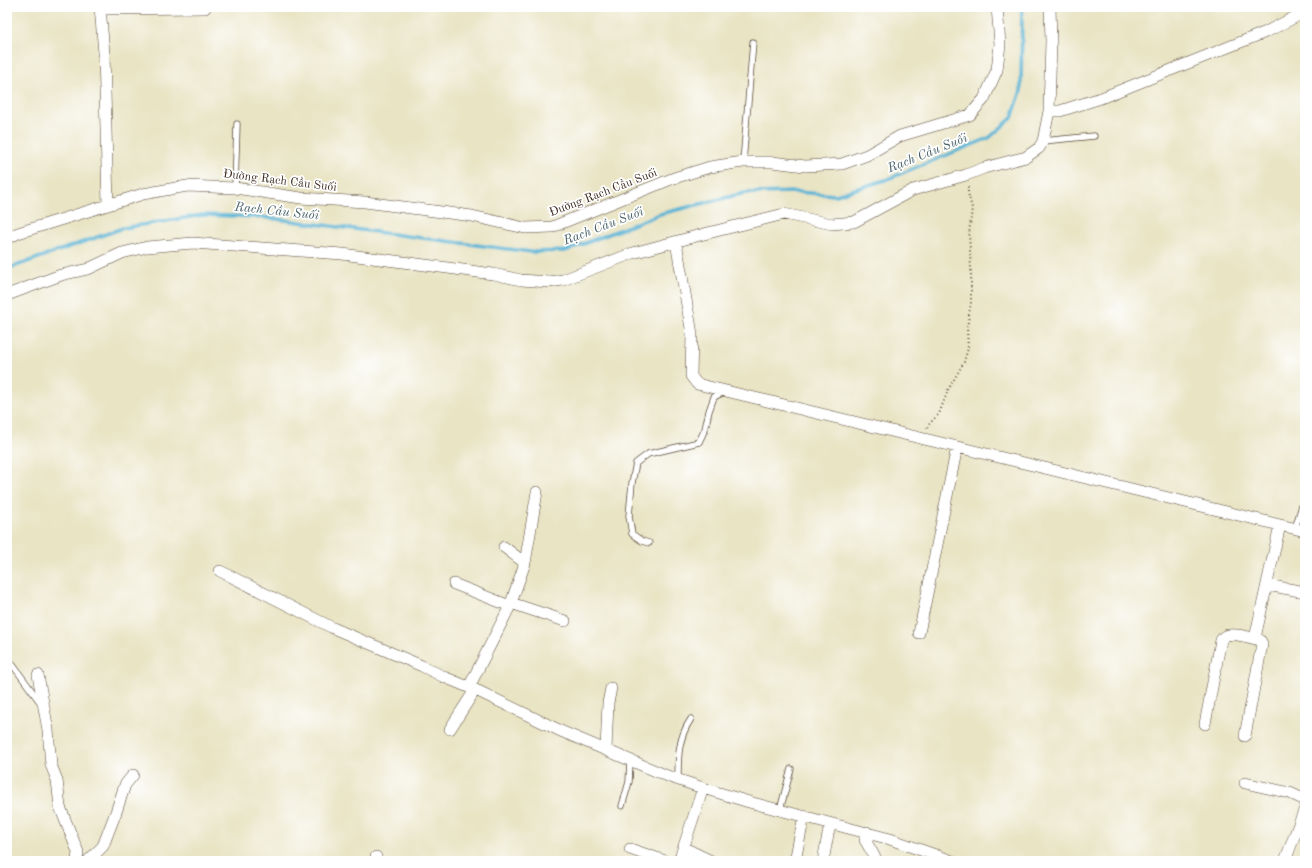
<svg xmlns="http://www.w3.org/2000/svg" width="1312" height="868" font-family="'Old Standard TT',serif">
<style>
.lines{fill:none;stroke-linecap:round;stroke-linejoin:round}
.stream{stroke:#58b4d6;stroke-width:3.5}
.lane-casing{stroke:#554637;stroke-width:7}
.street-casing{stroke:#554637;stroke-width:12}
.path{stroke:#554637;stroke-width:2;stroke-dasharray:1 3;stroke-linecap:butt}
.lane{stroke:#fff;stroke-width:5.5}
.street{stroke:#fff;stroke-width:11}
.labels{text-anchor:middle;stroke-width:3.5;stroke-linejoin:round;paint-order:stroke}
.street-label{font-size:12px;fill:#3b2a1e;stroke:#fff}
.water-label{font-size:13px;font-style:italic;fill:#476168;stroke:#fff}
</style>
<rect width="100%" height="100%" fill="#fff"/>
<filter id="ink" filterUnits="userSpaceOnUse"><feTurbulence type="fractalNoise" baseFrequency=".025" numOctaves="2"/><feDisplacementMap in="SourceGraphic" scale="8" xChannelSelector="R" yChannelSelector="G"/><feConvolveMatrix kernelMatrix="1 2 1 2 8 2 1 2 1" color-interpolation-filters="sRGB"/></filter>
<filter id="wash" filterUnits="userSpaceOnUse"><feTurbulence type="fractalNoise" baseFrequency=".012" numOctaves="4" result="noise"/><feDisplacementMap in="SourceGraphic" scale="16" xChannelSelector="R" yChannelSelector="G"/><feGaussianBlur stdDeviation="0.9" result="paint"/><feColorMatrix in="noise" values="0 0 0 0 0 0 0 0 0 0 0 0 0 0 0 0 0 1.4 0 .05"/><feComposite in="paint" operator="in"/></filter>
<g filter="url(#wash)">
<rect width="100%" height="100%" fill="#e9e4c4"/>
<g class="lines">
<path class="stream" d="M7,269L123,228L203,215L261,217L531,252L565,251L660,214L745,193L797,192L836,195L885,180L989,138L1012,118L1021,91L1022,7"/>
</g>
</g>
<g filter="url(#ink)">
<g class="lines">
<g class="lane-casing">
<path id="lane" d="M1043,141L1094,136
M743,162L753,42
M235,188L237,124
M1295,529L1305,495
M649,543L642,541L632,534L629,516L632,483L636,463L648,454L699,442L705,429L709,411L714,397L724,392
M7,657L40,702
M678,779C678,757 678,738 691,719
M622,806L629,782L630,760
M780,810L791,769"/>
</g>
<g class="street-casing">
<path id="street" d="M100,7L104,53L108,205
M100,9L205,8
M1049,111H1060L1101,98L1266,32L1305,12
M7,239L18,233L143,194L187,186L235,188L301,198L365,202L472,216L525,228L552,227L674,178L710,167L743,162H772L805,166L842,164L867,155L900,136L970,115L984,99L997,70L1000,44L997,7
M676,242L692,334L691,376L697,384L1305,531
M7,295L61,275L88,269L122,253L147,247L193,243L342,254L493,274L521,280L549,282L563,280L633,253L704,234L784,214L832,224L854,222L913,190L966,175L984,168L1026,157L1039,148L1043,141L1049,111L1051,41L1050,7
M525,563L537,492
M220,571L333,628L422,666L444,677L478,691L563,732L670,777L703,788L749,802L890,839L952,861
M454,584L510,606
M1267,585L1305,592
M511,603L565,621
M919,633L957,447
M1255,638L1280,525
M38,675L48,730L51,765L57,780L60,807L78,852L77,861
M469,687L510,606L525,563L504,547
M1205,724L1221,640C1222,639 1223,637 1225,636C1231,632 1253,638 1260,640L1262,644L1245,736
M450,729L475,690
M606,750L608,703L611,688
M1245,783L1290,793L1305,800
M867,832L865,840L877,861
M684,848L711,861
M630,849L665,861
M376,857V861
M88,861L103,846L116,812L125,785L133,775
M679,861L703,788
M795,861L804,816
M823,861L830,824
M1285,861L1305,808"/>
</g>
<path class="path" d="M927,428L930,423L939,414L948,390L964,362L968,348L967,328L971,302V268L969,234L972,208L968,193V185"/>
<use href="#lane" class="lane"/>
<use href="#street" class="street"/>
</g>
</g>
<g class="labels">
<g class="street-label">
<text transform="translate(280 180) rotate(7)" y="4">Đường Rạch Cầu Suối</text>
<text transform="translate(603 192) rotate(-21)" y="4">Đường Rạch Cầu Suối</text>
</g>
<g class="water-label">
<text transform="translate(927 152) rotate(-22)" y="5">Rạch Cầu Suối</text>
<text transform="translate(277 210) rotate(6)" y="5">Rạch Cầu Suối</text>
<text transform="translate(603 225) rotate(-21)" y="5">Rạch Cầu Suối</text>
</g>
</g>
<rect width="1312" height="868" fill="none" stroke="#fff" stroke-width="24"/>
</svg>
